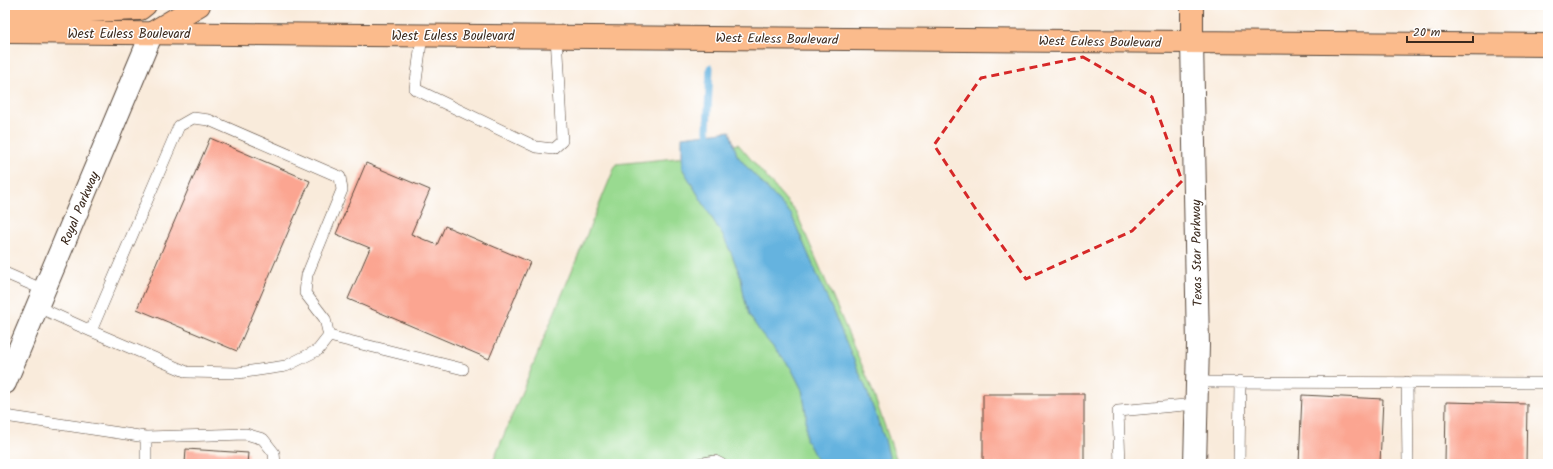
<svg xmlns="http://www.w3.org/2000/svg" width="1553" height="469" font-family="Kalam,sans-serif">
<style>
.green{fill:#99da90;stroke:#6a8257}
.water{fill:#65b3df;stroke:#506e7e}
.lines{fill:none;stroke-linecap:round;stroke-linejoin:round}
.stream{stroke:#65b3df;stroke-width:7}
.building{fill:#fba591}
.service-casing{stroke:#58473a;stroke-width:12}
.tertiary-casing{stroke:#58473a;stroke-width:24}
.primary-casing{stroke:#58473a;stroke-width:24}
.service{stroke:#fff;stroke-width:11}
.tertiary{stroke:#fff;stroke-width:22}
.primary{stroke:#fbbb8c;stroke-width:22}
.marked{fill:none;stroke:#d62828;stroke-width:3;stroke-dasharray:8 5;stroke-linejoin:round}
.labels{text-anchor:middle;stroke-width:3;stroke-linejoin:round;paint-order:stroke}
.street-label{font-size:13px;fill:#3b2a1e;stroke:#fff}
</style>
<rect width="100%" height="100%" fill="#fff"/>
<filter id="ink" filterUnits="userSpaceOnUse"><feTurbulence type="fractalNoise" baseFrequency=".025" numOctaves="2"/><feDisplacementMap in="SourceGraphic" scale="8" xChannelSelector="R" yChannelSelector="G"/><feConvolveMatrix kernelMatrix="1 2 1 2 8 2 1 2 1" color-interpolation-filters="sRGB"/></filter>
<filter id="wash" filterUnits="userSpaceOnUse"><feTurbulence type="fractalNoise" baseFrequency=".012" numOctaves="4" result="noise"/><feDisplacementMap in="SourceGraphic" scale="16" xChannelSelector="R" yChannelSelector="G"/><feGaussianBlur stdDeviation="0.9" result="paint"/><feColorMatrix in="noise" values="0 0 0 0 0 0 0 0 0 0 0 0 0 0 0 0 0 1.4 0 .05"/><feComposite in="paint" operator="in"/></filter>
<g filter="url(#wash)">
<rect width="100%" height="100%" fill="#f9ebdb"/>
<path class="green" d="M738,144L796,212L870,384L898,464H492L616,164L686,157Z"/>
<path class="water" d="M730,131L737,155L746,166L791,214L865,386L885,440L891,464H819L806,439V413L802,390L791,368L761,333L749,315L744,297L741,278L732,255L724,238L682,168V137Z"/>
<g class="lines">
<path class="stream" d="M710,68L707,131L710,143"/>
</g>
<g id="blocks">
<path class="building" d="M210,138L310,181L237,351L137,309Z
M366,163L430,190L411,234L437,245L445,226L530,262L489,359L348,299L370,248L336,234Z
M983,394H1084V464H983Z
M1302,395L1383,399L1380,464H1299Z
M1446,402L1527,404L1526,464H1445Z
M186,449L248,453L247,464H185Z"/>
</g>
</g>
<g filter="url(#ink)">
<use href="#blocks" fill-opacity="0" stroke="#58473a" stroke-width="1"/>
<g class="lines">
<g class="service-casing">
<path id="service" d="M422,35L415,89L536,147L553,149L562,141L556,36
M5,273L44,290
M38,307L91,331L179,126L193,118L209,120L340,177L342,190L307,275L305,293L325,319L329,336L318,350L286,366L238,373L187,372L91,331
M329,336L463,369
M1197,382L1548,383
M1407,382L1408,464
M5,416L146,437L246,434L263,439L274,453L275,464
M146,437V464
M698,464L715,461L721,464
M1120,464L1118,411L1196,404
M1239,464L1240,381"/>
</g>
<g class="tertiary-casing">
<path id="tertiary" d="M1192,42L1198,345L1195,464
M5,383L152,33"/>
</g>
<g class="primary-casing">
<path id="primary" d="M5,12H65L140,9L145,5
M5,32L1548,45
M152,33L199,5
M1192,42V5"/>
</g>
<use href="#service" class="service"/>
<use href="#tertiary" class="tertiary"/>
<use href="#primary" class="primary"/>
</g>
</g>
<path class="marked" d="M1083,57L1152,97L1182,181L1132,231L1026,279L977,211L934,145L981,78Z"/>
<g class="labels">
<g class="street-label">
<text x="129" y="38">West Euless Boulevard</text>
<text x="453" y="40">West Euless Boulevard</text>
<text transform="translate(777 38) rotate(1)" y="5">West Euless Boulevard</text>
<text transform="translate(1100 41) rotate(1)" y="5">West Euless Boulevard</text>
<text transform="translate(79 208) rotate(-67)" y="5">Royal Parkway</text>
<text transform="translate(1196 253) rotate(-91)" y="5">Texas Star Parkway</text>
</g>
</g>
<rect width="1553" height="469" fill="none" stroke="#fff" stroke-width="20"/>
<path d="M1407 36v6h66v-6" fill="none" stroke="#3b2a1e" stroke-width="2"/>
<text x="1413" y="36" font-size="12" fill="#3b2a1e" stroke="#ffffff" stroke-width="3" paint-order="stroke">20 m</text>
</svg>
